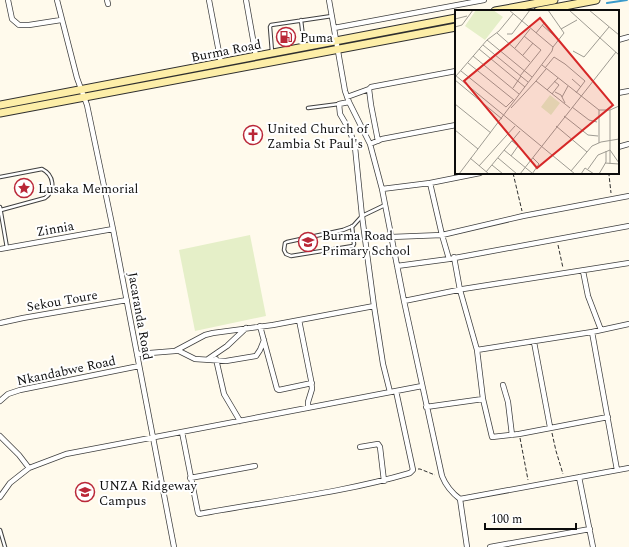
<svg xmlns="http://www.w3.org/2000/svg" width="629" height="547" font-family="Spectral,serif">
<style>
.pitch{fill:#e5efc8}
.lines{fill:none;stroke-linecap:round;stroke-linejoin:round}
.stream{stroke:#3a9bcb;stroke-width:2}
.service-casing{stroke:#3f3f3f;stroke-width:4.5}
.minor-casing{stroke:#3f3f3f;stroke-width:6}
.secondary-casing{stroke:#2e2e2e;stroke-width:9}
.path{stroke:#2e2e2e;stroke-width:1;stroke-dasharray:4 2;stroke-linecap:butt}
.service{stroke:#fff;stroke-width:2.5}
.minor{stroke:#fff;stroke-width:4.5}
.secondary{stroke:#fdeea8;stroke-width:7}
.labels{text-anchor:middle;stroke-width:4;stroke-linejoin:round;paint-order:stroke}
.poi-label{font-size:13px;fill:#0c0c0c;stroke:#fff;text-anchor:start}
.street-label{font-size:13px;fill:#0c0c0c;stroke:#fff}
.inset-road{fill:none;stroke:#9e9b92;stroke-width:1}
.view{fill:#d62828;fill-opacity:0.15;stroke:#d62828;stroke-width:2}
.inset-edge{fill:none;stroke:#0c0c0c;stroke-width:2}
</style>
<rect width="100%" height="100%" fill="#fffaec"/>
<path class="pitch" d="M250,235L266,316L195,331L179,250Z"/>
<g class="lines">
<path class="stream" d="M607,3L627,0"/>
<g class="service-casing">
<path id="service" d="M301,20L304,46
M272,52L270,27L271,25L332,16
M308,108L339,104
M0,177L42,169C54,175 56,190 45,198L1,210
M0,207L7,248
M352,226L354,244L353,246L291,256L286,254L284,250L285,243L287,242L343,230L353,226L362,216L385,205
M0,530L5,547"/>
</g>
<g class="minor-casing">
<path id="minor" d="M8,0L12,19L19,25H29L61,20
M57,0L77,78L87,105L113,229L174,547
M107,0L108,4
M209,0L221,63
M246,0L256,56
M329,0L345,91L349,102L370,144L382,189L404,301L442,476C446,486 452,493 460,499L629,468
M334,28L484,0
M618,40L629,37
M618,93L629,91
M347,97L369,89
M378,141L371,105L369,89L371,87L456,71
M370,144L382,139L456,125
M618,147L629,144
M430,183L442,235L449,259
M382,189L430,183L480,173
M391,237L442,235L523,216L629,196
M0,249L113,229
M454,257L460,290L477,350L483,399L492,437L519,434L608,417
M397,266L449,259L629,226
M583,271L588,296L601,330
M404,301L463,289L629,263
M374,306L383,364L390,392
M299,320L311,380L312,389L308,402V408
M0,323L23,318L127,300
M260,326L277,389L279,390L312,383
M592,332L617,470
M534,342L550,427
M177,350L195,359L226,361L256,356L260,350L264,340
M477,350L592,332L629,324
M137,354L175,351L205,335L213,333L273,325L374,306L362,216L355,147L350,131L340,114L339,104L349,102
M208,359L227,346L246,328
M216,359L224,394L240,421
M503,385L508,402L512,435
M0,401L8,394L20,390L139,366
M426,407L483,399
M182,432L198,513L199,514C269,501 342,493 410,473L413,470L396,391
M0,436L19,455L29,468
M360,447L378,444L380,447L384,481
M579,477L593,547
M190,478L255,466
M0,497L10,483L29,468L66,454L422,386
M460,499L467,547
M490,547L590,529"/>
</g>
<g class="secondary-casing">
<path id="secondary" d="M495,11L554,0
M538,11L596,0
M0,105L456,18
M0,113L456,27"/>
</g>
<path class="path" d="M513,173L522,211
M607,173L609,175L611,193
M558,245L563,268
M552,433L556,451L563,474
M520,438L528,480
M418,469H420L435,475"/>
<use href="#service" class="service"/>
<use href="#minor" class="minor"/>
<use href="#secondary" class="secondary"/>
</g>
<defs>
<g id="fuel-ring" transform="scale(1)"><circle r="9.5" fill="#fff" stroke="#ba2738" stroke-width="1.5"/><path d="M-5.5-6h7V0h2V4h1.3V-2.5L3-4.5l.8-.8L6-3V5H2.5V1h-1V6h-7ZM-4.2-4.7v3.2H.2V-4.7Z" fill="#ba2738"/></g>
<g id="church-ring" transform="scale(1)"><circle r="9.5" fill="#fff" stroke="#ba2738" stroke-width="1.5"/><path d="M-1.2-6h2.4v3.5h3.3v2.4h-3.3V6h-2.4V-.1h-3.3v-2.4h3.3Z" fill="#ba2738"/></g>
<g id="sight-ring" transform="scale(1)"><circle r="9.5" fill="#fff" stroke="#ba2738" stroke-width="1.5"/><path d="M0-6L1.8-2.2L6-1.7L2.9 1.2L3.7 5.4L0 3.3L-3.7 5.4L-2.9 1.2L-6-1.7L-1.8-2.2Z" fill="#ba2738"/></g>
<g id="school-ring" transform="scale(1)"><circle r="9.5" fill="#fff" stroke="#ba2738" stroke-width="1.5"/><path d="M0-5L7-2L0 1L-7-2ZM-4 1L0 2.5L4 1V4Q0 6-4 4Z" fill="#ba2738"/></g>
<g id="university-ring" transform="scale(1)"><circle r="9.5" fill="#fff" stroke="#ba2738" stroke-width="1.5"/><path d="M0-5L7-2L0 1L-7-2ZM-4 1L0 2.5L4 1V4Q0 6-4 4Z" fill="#ba2738"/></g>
</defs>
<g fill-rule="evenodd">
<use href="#fuel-ring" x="286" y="37"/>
<use href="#church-ring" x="253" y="135"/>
<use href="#sight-ring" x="24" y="188"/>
<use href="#school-ring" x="308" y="242"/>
<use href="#university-ring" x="85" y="492"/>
</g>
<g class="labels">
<g class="poi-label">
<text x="300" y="42">Puma</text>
<text x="267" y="133">United Church of<tspan x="267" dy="15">Zambia St Paul's</tspan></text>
<text x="38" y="193">Lusaka Memorial</text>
<text x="322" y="240">Burma Road<tspan x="322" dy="15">Primary School</tspan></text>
<text x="99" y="490">UNZA Ridgeway<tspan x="99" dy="15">Campus</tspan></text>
</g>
<g class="street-label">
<text transform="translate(226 50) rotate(-11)" y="5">Burma Road</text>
<text transform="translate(55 228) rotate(-10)" y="5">Zinnia</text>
<text transform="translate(62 300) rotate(-10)" y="5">Sekou Toure</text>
<text transform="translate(141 316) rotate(80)" y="5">Jacaranda Road</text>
<text transform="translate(66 370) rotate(-12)" y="5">Nkandabwe Road</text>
</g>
</g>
<g transform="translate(455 10)">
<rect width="164" height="164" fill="#fffaec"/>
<path d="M21,0H38L48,7L30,30L10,16ZM95,85L105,93L96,105L86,97Z" fill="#e5efc8"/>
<path class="inset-road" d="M93,0L109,23L98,37M114,0L164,45M134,0L164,25M0,9L12,6M87,15L104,30M0,17L7,15L18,0M106,19L122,10M42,23L75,52M81,23L90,12M52,24H57L75,0M32,30L77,67M28,35L73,72M60,38L75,19M24,39L70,77M118,41L129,47L154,17M68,45L78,33M18,46L64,84M13,53L59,90M87,55L144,100H155L164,96M90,58L99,47L110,54L130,71L121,83M6,61L51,97L58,90M0,65L120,164M1,66L32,30L44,21L58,4M65,66L86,40L69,26M117,69L126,77M0,70L47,109M81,71L91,59M58,78L66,66M92,80L103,68M100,82L106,85L110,93M97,84L104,75L99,71M107,87L113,76M0,94L36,123M117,97L134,110L142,112M56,98L81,71L115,98M109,106L133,125L143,126M101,116L132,142M0,120L23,139M144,133V100M49,140L77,163M155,140L164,153M56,146L63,136L57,131M15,148L34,164M43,148L62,164M150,153L164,154M155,154V100M37,155L48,164M24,156L60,116M133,159L143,145L155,140M116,161L137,136L146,132L164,129M31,162L65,121M4,164L97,41L98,37L54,0M65,164L161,42M77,164L84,154L78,148M126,164L130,158L139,164M144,164L151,152V141"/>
<path class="view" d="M85,8L158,95L82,158L9,71Z"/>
<rect width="164" height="164" class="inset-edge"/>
</g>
<path d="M485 523v6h91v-6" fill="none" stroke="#0c0c0c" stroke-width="2"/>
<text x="491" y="523" font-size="12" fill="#0c0c0c" stroke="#ffffff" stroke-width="3" paint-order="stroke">100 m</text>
</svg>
